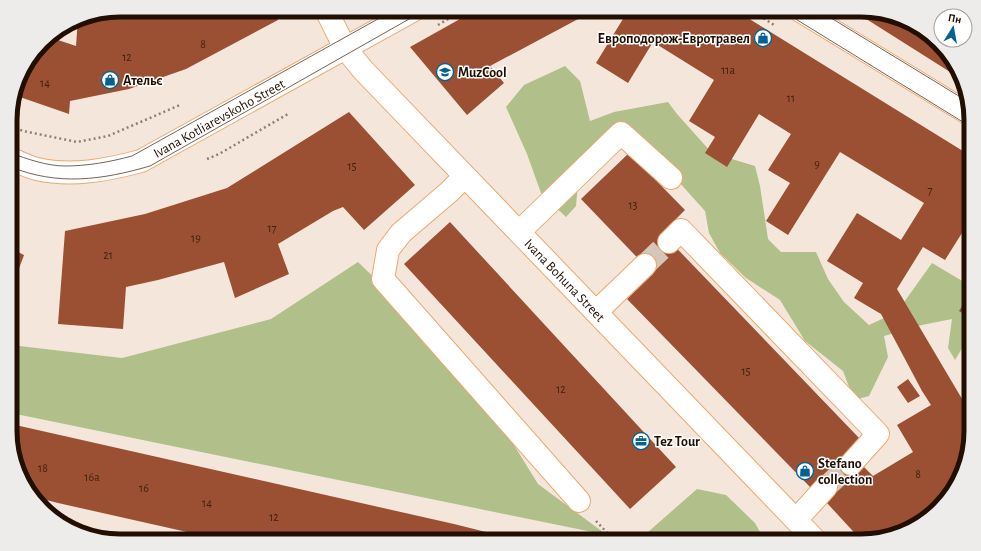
<svg xmlns="http://www.w3.org/2000/svg" width="981" height="551" font-family="'Alegreya Sans',sans-serif">
<style>
.green{fill:#b1c08b}
.building{fill:#9c5033}
.lines{fill:none;stroke-linecap:round;stroke-linejoin:round}
.minor-tunnel{stroke:#d5c6ba;stroke-width:22;stroke-dasharray:22 11;stroke-linecap:butt}
.minor-casing{stroke:#eba86d;stroke-width:24}
.major-casing{stroke:#eba86d;stroke-width:24}
.path{stroke:#8f7e71;stroke-width:2.5;stroke-dasharray:2 3;stroke-linecap:butt}
.minor{stroke:#fff;stroke-width:22}
.major{stroke:#fff;stroke-width:22}
.tram{stroke:#746356;stroke-width:1}
.labels{text-anchor:middle;stroke-width:3;stroke-linejoin:round;paint-order:stroke}
.number-label{font-size:12px;fill:#401f0d}
.poi-label{font-size:14px;font-weight:bold;fill:#220f00;stroke:#fff;text-anchor:start}
.street-label{font-size:14px;fill:#220f00;stroke:#fff}
.rim{fill:none;stroke:#220f00;stroke-width:5}
</style>
<rect width="100%" height="100%" fill="#f5e6db"/>
<path class="green" d="M565,66L580,81L590,121L614,112L668,102L677,114L712,153L755,166L760,186L768,239L781,252H816L828,279L844,302L869,325L897,312L932,263L964,282V318L967,340L955,360L948,348L952,319L922,325L884,336L888,357L869,396L854,400L843,371L805,341L780,300L746,278L720,253L709,233L705,211L678,181L621,138L578,183L576,206L566,217L541,193L527,154L506,107L524,85Z
M358,262L465,366L538,484L607,535L11,413V345L122,358L271,319Z
M697,489L726,495L755,523L765,541H635L648,532Z"/>
<path class="building" d="M124,10H273L278,20L186,69L129,89L70,101L69,114L14,95L21,71L47,38L49,37L76,46L78,18L117,11L116,13Z
M476,10H595L490,66L504,83L467,115L410,47Z
M619,10H735L971,156V238L962,233L945,260L923,247L897,289L968,409L971,407V438L956,486L935,509L903,529L868,541H862L827,503L834,495L819,479L810,487L627,299L653,274L581,199L629,153L685,210L662,233L860,439L843,456L858,472L864,467L873,476L913,452L897,425L931,405L922,391L881,314L854,298L863,283L827,261L857,213L901,240L924,203L840,152L788,235L766,221L790,183L768,170L791,134L759,114L727,167L705,153L715,137L689,121L714,80L653,42L628,83L596,63L626,14Z
M852,10H861L916,25L953,59L958,77Z
M349,112L415,185L364,230L343,207L333,211L278,244L289,274L235,298L224,262L158,280L126,287L123,329L58,324L65,231L145,214L227,188Z
M450,222L676,467L630,509L404,264Z
M11,226L13,228L15,237L12,249L24,255L11,290Z
M971,292V318L959,311Z
M908,379L920,396L908,403L897,387Z
M11,424L454,524L522,541H227L58,503L35,497L28,492L11,445Z"/>
<g class="lines">
<path class="minor-tunnel" d="M645,265L669,242
M826,487L851,464"/>
<g class="minor-casing">
<path id="minor" d="M326,10L345,48L363,70L816,541
M465,176L449,192L401,233L388,250L383,279L579,501
M519,232L621,133L671,178
M669,242L681,230L878,434L851,464
M596,312L645,265
M796,520L826,487"/>
</g>
<g class="major-casing">
<path id="major" d="M799,10L971,115
M11,159C19,162 28,167 37,169C72,177 107,170 141,161L414,10"/>
</g>
<path class="path" d="M751,10L774,25
M438,25L463,10
M11,126L23,131L77,142L108,136L180,105
M965,143L971,147
M207,159L219,154L288,114
M596,521L615,541"/>
<use href="#minor" class="minor"/>
<use href="#major" class="major"/>
<path class="tram" d="M781,10L971,127
M818,10L967,101
M11,153C27,159 47,166 65,166C87,166 110,162 132,156L394,10
M11,167C58,186 102,180 150,166L425,10"/>
</g>
<defs>
<g id="shop-ring" transform="scale(0.9)"><circle r="9.5" fill="#fff" stroke="#066192" stroke-width="1.5"/><path d="M-5-2.5h2.3a2.7 3.5 0 0 1 5.4 0H5L5.5 6h-11ZM-1.5-2.5h3a1.5 2.3 0 0 0-3 0Z" fill="#066192"/></g>
<g id="school-ring" transform="scale(0.9)"><circle r="9.5" fill="#fff" stroke="#066192" stroke-width="1.5"/><path d="M0-5L7-2L0 1L-7-2ZM-4 1L0 2.5L4 1V4Q0 6-4 4Z" fill="#066192"/></g>
<g id="office-ring" transform="scale(0.9)"><circle r="9.5" fill="#fff" stroke="#066192" stroke-width="1.5"/><path d="M-6-3h4V-5.5h4V-3h4V5H-6ZM-1-4.5V-3h2v-1.5ZM-6 0V1H6V0Z" fill="#066192"/></g>
</defs>
<g fill-rule="evenodd">
<use href="#shop-ring" x="763" y="38"/>
<use href="#school-ring" x="445" y="72"/>
<use href="#shop-ring" x="110" y="80"/>
<use href="#office-ring" x="641" y="441"/>
<use href="#shop-ring" x="805" y="471"/>
</g>
<g class="labels">
<g class="number-label">
<text x="203" y="48">8</text>
<text x="127" y="61">12</text>
<text x="728" y="74">11а</text>
<text x="45" y="87">14</text>
<text x="791" y="102">11</text>
<text x="817" y="168">9</text>
<text x="352" y="170">15</text>
<text x="930" y="194">7</text>
<text x="633" y="209">13</text>
<text x="272" y="232">17</text>
<text x="196" y="242">19</text>
<text x="108" y="259">21</text>
<text x="746" y="375">15</text>
<text x="561" y="393">12</text>
<text x="43" y="472">18</text>
<text x="918" y="478">8</text>
<text x="92" y="481">16а</text>
<text x="144" y="492">16</text>
<text x="207" y="507">14</text>
<text x="274" y="521">12</text>
</g>
<g class="poi-label">
<text x="750" y="43" text-anchor="end">Европодорож-Евротравел</text>
<text x="458" y="77">MuzCool</text>
<text x="123" y="85">Ательє</text>
<text x="654" y="446">Tez Tour</text>
<text x="818" y="468">Stefano<tspan x="818" dy="16">collection</tspan></text>
</g>
<g class="street-label">
<text transform="translate(219 118) rotate(-29)" y="5">Ivana Kotliarevskoho Street</text>
<text transform="translate(565 280) rotate(46)" y="5">Ivana Bohuna Street</text>
</g>
</g>
<path d="M0 0H981V551H0ZM120 17H861A103 103 0 0 1 964 120V431A103 103 0 0 1 861 534H120A103 103 0 0 1 17 431V120A103 103 0 0 1 120 17Z" fill="#edeceb" fill-rule="evenodd"/>
<path class="rim" d="M120 17H861A103 103 0 0 1 964 120V431A103 103 0 0 1 861 534H120A103 103 0 0 1 17 431V120A103 103 0 0 1 120 17Z"/>
<g transform="translate(953 28) rotate(11)"><circle r="19" fill="#ffffff" stroke="#a79f99"/>
<path d="M0-3L7 15L0 10L-7 15Z" fill="#066192"/>
<text y="-6" font-size="11" font-weight="bold" text-anchor="middle" fill="#220f00">Пн</text>
</g>
</svg>
